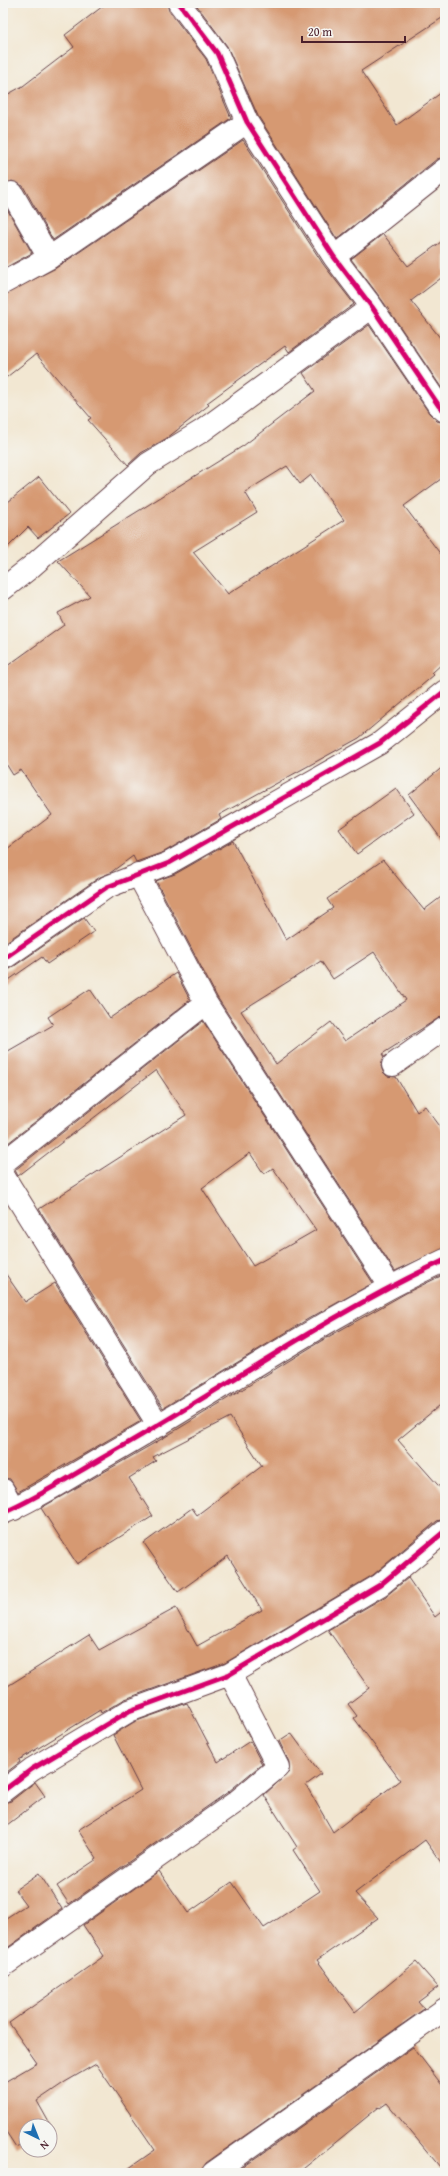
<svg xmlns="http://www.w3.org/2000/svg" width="448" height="2176" font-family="'Gentium Book Plus',serif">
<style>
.building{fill:#d69972;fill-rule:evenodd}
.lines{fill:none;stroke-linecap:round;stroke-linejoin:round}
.street-casing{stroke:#633d44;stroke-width:24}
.street{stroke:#fff;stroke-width:22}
.cycleway-casing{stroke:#f6f6f2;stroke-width:8}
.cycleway{stroke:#d6006c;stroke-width:5}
</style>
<rect width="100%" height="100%" fill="#f6f6f2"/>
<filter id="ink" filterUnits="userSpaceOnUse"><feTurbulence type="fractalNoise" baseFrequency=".025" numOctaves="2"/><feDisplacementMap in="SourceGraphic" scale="8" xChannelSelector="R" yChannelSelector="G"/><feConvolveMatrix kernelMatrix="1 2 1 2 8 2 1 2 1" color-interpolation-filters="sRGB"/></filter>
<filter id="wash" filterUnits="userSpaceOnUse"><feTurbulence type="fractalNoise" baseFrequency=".012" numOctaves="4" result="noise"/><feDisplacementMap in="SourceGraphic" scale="16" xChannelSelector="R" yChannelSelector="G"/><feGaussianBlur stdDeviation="0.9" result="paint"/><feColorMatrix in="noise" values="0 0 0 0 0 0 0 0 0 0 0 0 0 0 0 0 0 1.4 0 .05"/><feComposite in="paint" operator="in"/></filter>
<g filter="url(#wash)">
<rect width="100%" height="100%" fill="#f2e7d2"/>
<g id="blocks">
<path class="building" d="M107,3H167L169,11L206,59L231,118L53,240L23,186L12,181L3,185V97L23,86L74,47L65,35Z
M195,3H445V16L361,71L397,125L445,90V157L437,159L337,239L258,116L227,46Z
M243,140L323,264L354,304L289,352L285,346L207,403L209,405L167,438L141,453L128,465L88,420L91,418L36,354L3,380V295L56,268Z
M3,202L32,253L3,269Z
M383,234L408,266L445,239V275L411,301L445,344V393L382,300L351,259Z
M369,325L429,413L437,421L445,423V476L404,506L445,560V661L432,673L434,675L359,738L219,815L221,819L164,852L136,862L133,856L110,873L100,877L3,944V852L52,815L21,770L13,775L3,759V669L64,625L58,613L90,596L58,561L243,446L315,391L303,373ZM287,466L300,484L311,475L344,520L228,594L193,552L257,512L245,492Z
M39,477L69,514L38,538L28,527L3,552V506Z
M445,765V844L409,795Z
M396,788L414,813L357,854L339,829Z
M233,841L286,940L333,908L327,899L383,860L424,910L445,894V1014L382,1054L384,1057L381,1066L383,1072L387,1076L396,1077L417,1112L425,1106L445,1133V1248L395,1271L217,997L156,881L175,874ZM374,952L406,1000L345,1041L331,1022L276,1064L241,1011L321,961L333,979Z
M84,918L94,932L47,964L42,957L3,984V971L10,969Z
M176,973L190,1000L3,1147V1054L53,1025L48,1017L90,989L110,1018Z
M203,1021L373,1283L308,1319L163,1408L39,1209L186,1115L156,1070L18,1176L15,1170ZM250,1153L264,1174L273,1168L316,1230L253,1266L202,1188Z
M3,1270L25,1302L55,1283L141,1421L18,1492L10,1479L3,1478Z
M445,1274V1401L398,1440L445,1493V1519L437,1521L373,1575L225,1663L125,1699L101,1713L100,1710L19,1760L20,1762L3,1775V1689L89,1635L99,1650L176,1608L197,1646L262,1610L228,1556L178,1592L144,1543L192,1508L197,1515L262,1466L230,1417L153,1457L156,1461L129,1478L153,1516L77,1564L41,1508L165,1437L321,1341L406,1293Z
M408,1578L435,1617L445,1609V1868L425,1840L355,1893L378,1918L317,1960L355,2012L416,1962L438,1987L418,2002L424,2009L206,2163L201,2173H122L155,2150L96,2064L65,2082L37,2101L51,2126H26V2141L16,2147L3,2127V2083L37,2063L9,2023L104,1956L83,1925L159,1871L188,1913L232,1882L264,1928L320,1891L293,1850L297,1847L264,1795L289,1772V1762L279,1741L291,1733L321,1774L306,1785L333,1832L400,1780L354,1718L357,1716L348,1704L369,1688L328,1630L386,1596Z
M187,1703L218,1762L250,1741L262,1764L228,1792L69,1904L57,1886L97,1859L78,1830L141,1790L113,1735L134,1722Z
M35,1782L45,1796L3,1828V1803L11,1801Z
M39,1873L62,1909L3,1951V1920L26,1905L15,1890Z
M413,2047L445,2089V2173L387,2103L380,2108L379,2107L298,2173H235Z"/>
</g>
</g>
<g filter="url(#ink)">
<use href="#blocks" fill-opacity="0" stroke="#633d44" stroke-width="1"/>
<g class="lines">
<g class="street-casing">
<path id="street" d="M179,3L217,53L247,122L334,257L372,307L439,406L445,411
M12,193L49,258
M334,257L445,169
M3,283L49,258L247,122
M3,589L31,567L148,464L202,431L372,307
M138,874L206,1003L390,1286
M3,959L107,887L169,863L380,743L445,691
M393,1065L445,1028
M3,1163L206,1003
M3,1175L159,1426
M3,1490L14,1509
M3,1513C38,1498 71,1476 104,1457C219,1392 325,1316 445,1260
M3,1791L32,1769L129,1711L230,1674L380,1585L445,1531
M3,1966L236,1802L278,1767L230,1674
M213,2173L445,2009"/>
</g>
<use href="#street" class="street"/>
<g class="cycleway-casing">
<path id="cycleway" d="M179,3L217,53L247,122L334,257L372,307L439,406L445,411
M3,959L107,887L169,863L380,743L445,691
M3,1513C38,1498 71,1476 104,1457C219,1392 325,1316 445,1260
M3,1791L32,1769L129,1711L230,1674L380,1585L445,1531"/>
</g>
<use href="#cycleway" class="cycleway"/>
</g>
</g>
<rect width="448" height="2176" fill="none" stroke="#f6f6f2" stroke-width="16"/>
<g transform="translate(38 2138) rotate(137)"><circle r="19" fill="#f6f6f2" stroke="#b1a0a2"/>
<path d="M0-3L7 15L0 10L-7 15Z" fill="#1f6fb2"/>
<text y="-6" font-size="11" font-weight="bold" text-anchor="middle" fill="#4a1f2b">N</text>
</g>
<path d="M302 36v6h103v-6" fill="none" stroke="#4a1f2b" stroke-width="2"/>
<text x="308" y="36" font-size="12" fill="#4a1f2b" stroke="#f6f6f2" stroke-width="3" paint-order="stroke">20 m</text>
</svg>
